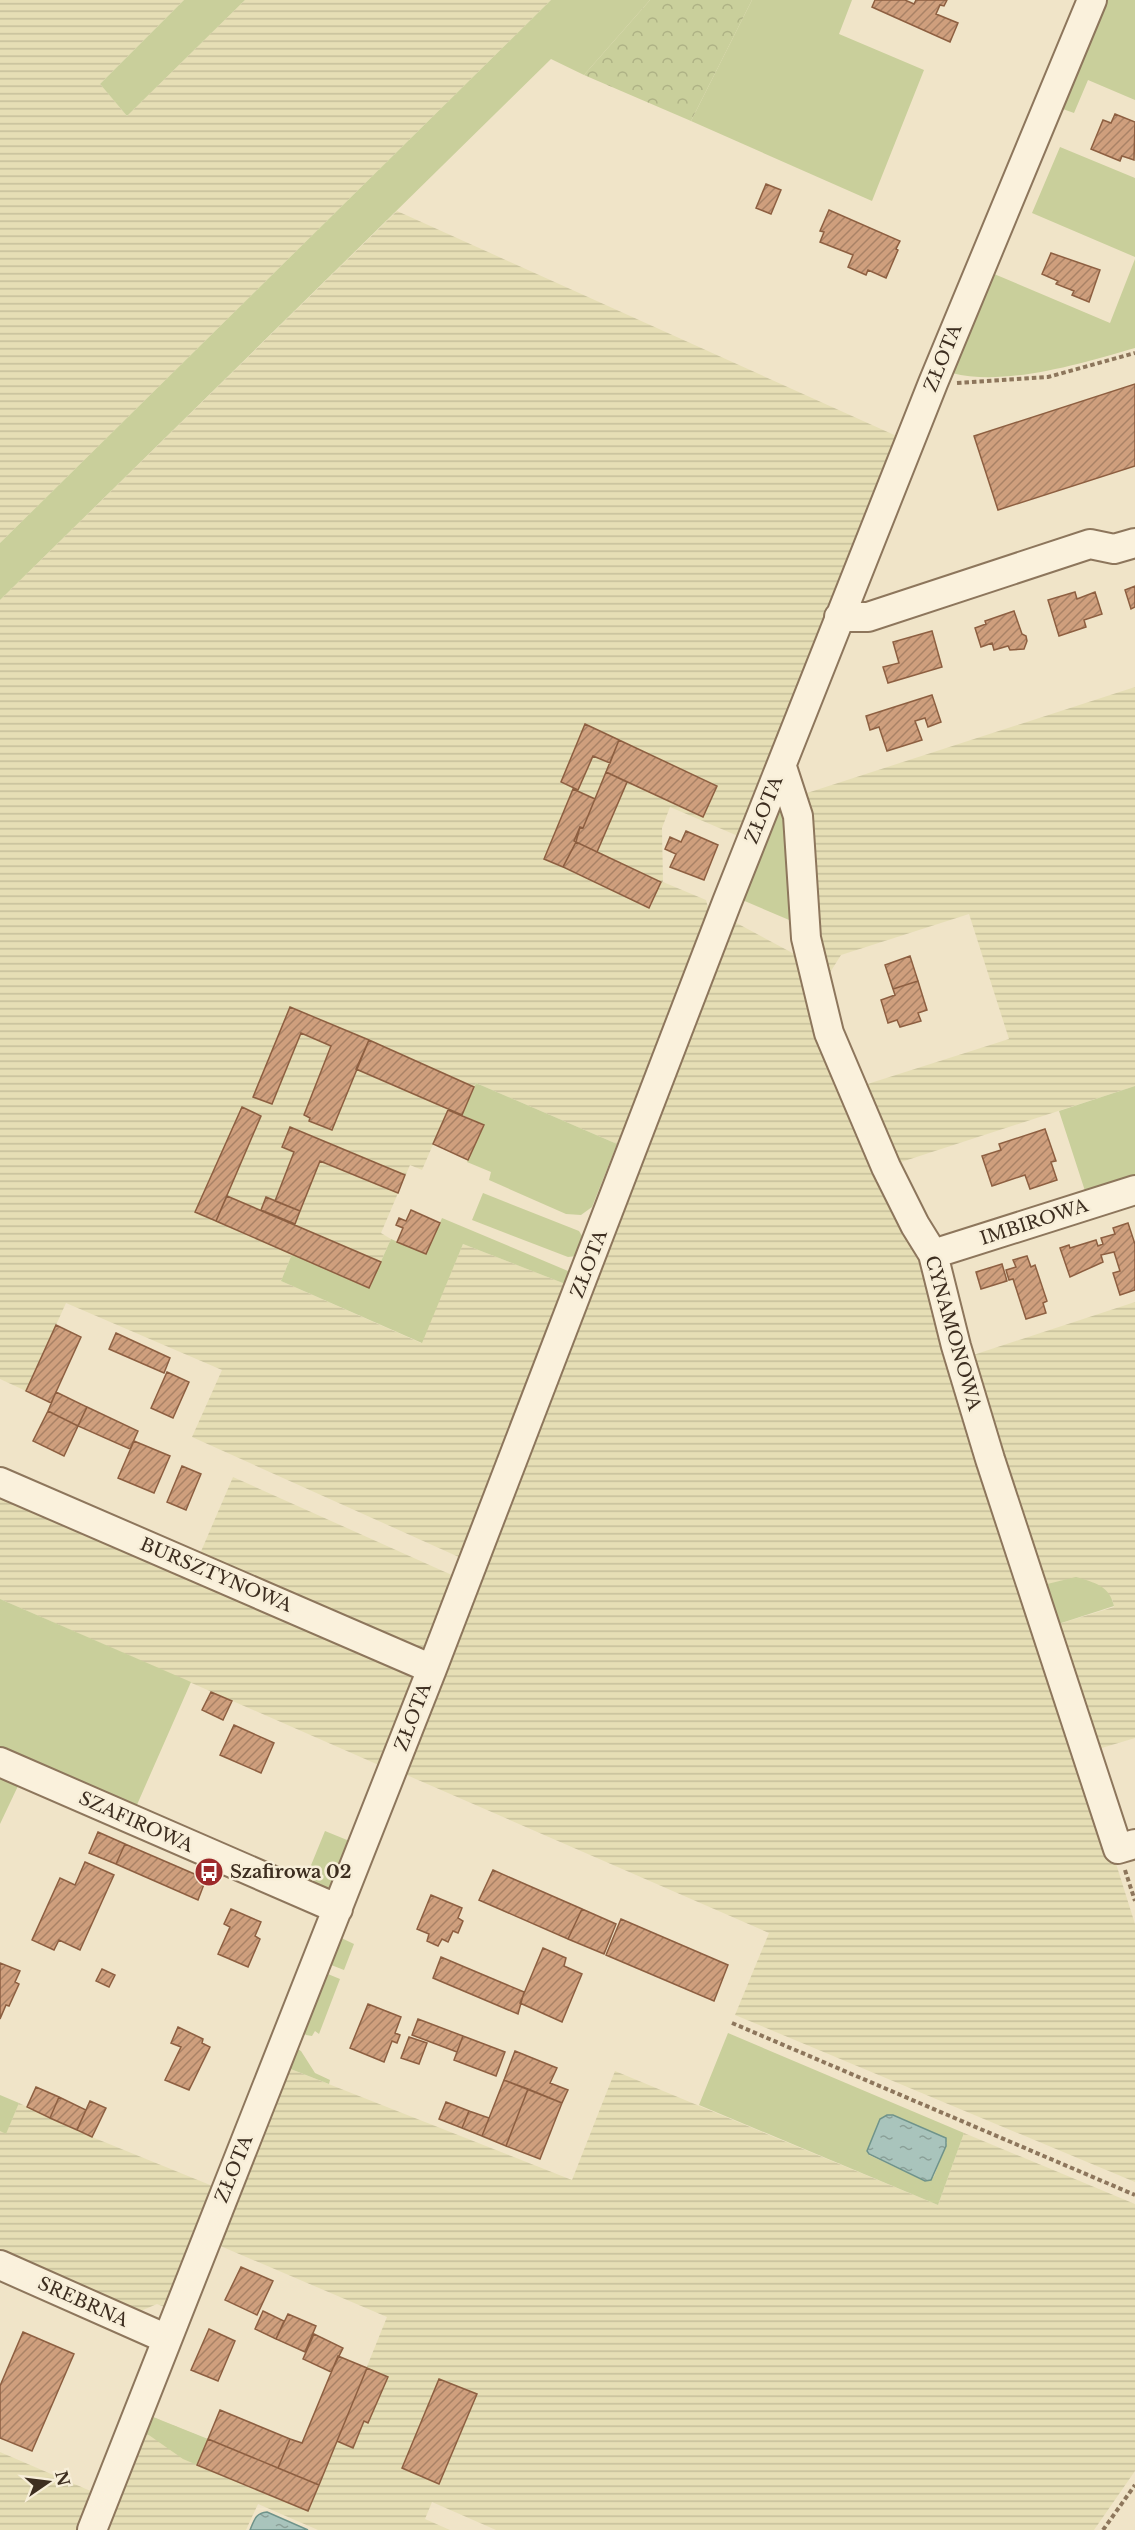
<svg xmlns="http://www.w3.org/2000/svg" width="1135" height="2530" font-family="'Libre Baskerville',serif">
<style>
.farmland{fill:url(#farmland-rules)}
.green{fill:#c9cf9b;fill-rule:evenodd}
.forest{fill:url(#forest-crowns)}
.water{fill:url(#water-ripples);stroke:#6f938a;stroke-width:1.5}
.building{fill:url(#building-hatch);stroke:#8d5f41;stroke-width:1.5}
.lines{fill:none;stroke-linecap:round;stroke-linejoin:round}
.minor-casing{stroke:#8d765c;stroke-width:32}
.path{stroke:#8d765c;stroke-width:4;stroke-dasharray:4.5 3;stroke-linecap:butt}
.minor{stroke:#faf1dc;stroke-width:28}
.labels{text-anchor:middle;stroke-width:5;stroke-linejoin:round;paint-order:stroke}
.street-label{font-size:18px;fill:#3d2e20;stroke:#f7eed8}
.poi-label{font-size:18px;font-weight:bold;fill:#3d2e20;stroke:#f7eed8;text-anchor:start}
</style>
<defs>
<pattern id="farmland-rules" width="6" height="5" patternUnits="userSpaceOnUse" patternTransform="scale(1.5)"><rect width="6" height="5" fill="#e6deb5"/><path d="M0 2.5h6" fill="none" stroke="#c6bf9b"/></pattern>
<pattern id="forest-crowns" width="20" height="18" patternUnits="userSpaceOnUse" patternTransform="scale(1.5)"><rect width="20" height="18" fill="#c9cf9b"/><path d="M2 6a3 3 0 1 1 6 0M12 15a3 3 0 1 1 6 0" fill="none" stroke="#aeb285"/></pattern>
<pattern id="water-ripples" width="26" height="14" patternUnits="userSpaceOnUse" patternTransform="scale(1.5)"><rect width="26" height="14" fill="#a9c4bc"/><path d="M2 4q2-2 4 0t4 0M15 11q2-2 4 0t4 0" fill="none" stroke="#8ba098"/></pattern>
<pattern id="building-hatch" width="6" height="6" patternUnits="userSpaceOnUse" patternTransform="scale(1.5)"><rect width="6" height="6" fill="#cf9f7d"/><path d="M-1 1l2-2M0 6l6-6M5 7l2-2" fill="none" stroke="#a98266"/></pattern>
</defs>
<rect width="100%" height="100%" fill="#f0e4c8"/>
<path class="farmland" d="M0,0H184L100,84L127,116L245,0H551L0,543Z
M397,211L901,438L738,836L670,807L662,828L663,882L706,900L709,911L617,1144L476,1083L462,1115L448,1110L422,1170L410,1165L381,1233L391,1239L369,1288L292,1254L281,1281L421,1343L463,1244L568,1285L461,1558L192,1437L222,1370L66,1303L26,1391L0,1379V600Z
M1135,687V1086L892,1165L858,1087L1009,1039L969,914L841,955L829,974L821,977L804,818L807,793Z
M729,919L800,957L926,1259L1135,1924V2182L735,2015L769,1933L402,1773L646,1153Z
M1135,1302V1738L1095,1750L1052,1626L1114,1607L1112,1599L1039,1586L967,1357Z
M233,1477L454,1576L422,1653L199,1556Z
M0,1497L416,1678L381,1766L0,1599Z
M288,2068L572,2180L615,2071L938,2205L964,2133L1135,2204V2471L1094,2530H496L432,2502L425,2519L450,2530H318L258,2504L246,2530H108L153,2417L319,2485L387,2317L218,2245Z
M19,2103L92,2137L215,2187L184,2257L167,2308L157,2304L136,2313L0,2254V2131L6,2133Z
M0,2452L93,2492L79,2530H0Z"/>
<path class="green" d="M184,0H245L127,116L100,84Z
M551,0H650L584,75L551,59L0,600V543Z
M752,0H852L839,34L924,70L872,201L691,121Z
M1105,0H1135V100L1088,80L1074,113L1060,108Z
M1060,147L1135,178V257L1032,213Z
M1135,259V348C1083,363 1005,387 952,373L987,271L1110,323Z
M778,803L786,805L801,925L740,899Z
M476,1083L617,1144L592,1207L581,1215L566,1214L489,1180L491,1172L467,1162L484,1125L462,1115Z
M1135,1086V1175L1085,1191L1059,1111Z
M483,1193L579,1231L584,1239L577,1256L568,1257L472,1220Z
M442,1218L568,1271L571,1273L568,1285L463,1244L422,1343L281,1281L292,1254L369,1288L391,1239L426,1254Z
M1076,1577C1095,1583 1109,1585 1114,1606L1052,1626L1039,1586Z
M0,1599L191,1682L136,1807L0,1748Z
M0,1778L18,1786L0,1824Z
M325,1831L352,1842L334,1886L323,1889L305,1880Z
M337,1936L354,1944L344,1970L326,1963Z
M323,1972L340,1979L319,2034L315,2031L312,2036L306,2035L302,2031Z
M728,2033L964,2133L938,2205L699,2105ZM947,2142L934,2176L931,2180L925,2181L869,2155Z
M296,2048L301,2051L315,2073L330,2080L329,2084L288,2068Z
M0,2095L19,2103L6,2134L0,2131Z
M153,2417L208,2439L197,2465L183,2459L146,2433Z"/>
<path class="forest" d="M650,0H752L691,121L584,75Z"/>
<path class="water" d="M887,2115H893L946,2138V2146L931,2180L925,2181L869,2154L867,2151L880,2119Z
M267,2512L308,2530H250C254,2521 255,2513 267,2512Z"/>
<path class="building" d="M875,0H905L914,4L916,0H947L944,6L940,5L936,14L958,23L950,42L872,7Z
M1115,114L1135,122L1134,160L1122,156L1120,161L1091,149L1103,120L1111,123Z
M766,184L781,190L771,214L756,208Z
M829,210L900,241L896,249L898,250L886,278L868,270L866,275L848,267L853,255L820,242L824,232L820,231Z
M1051,253L1100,270L1089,302L1072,295L1074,291L1056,284L1058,281L1042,274Z
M1135,384V466L998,510L974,436Z
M1135,586V607L1131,609L1125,590Z
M1075,592L1077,599L1095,592L1102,614L1084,620L1086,627L1059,636L1048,600Z
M1014,611L1022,634L1026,636L1027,641L1024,649L1010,650L1008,646L994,650L992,643L981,647L975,628L986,624L985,621Z
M932,631L942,667L888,683L883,667L899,663L893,642Z
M932,695L941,722L928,727L925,718L915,721L922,740L887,751L879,727L870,730L866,716Z
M585,724L619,740L610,763L593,756L578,790L561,782Z
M619,740L717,786L703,817L606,772Z
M606,772L627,782L597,852L574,841L580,827L583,828Z
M573,789L595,799L583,828L580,827L576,842L563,867L544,859Z
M686,831L718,845L704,880L670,867L676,854L665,849L670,837L681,842Z
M576,842L661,882L649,908L563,867Z
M910,956L918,981L893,989L885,965Z
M918,981L927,1010L918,1013L921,1021L900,1027L897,1020L888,1023L881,1000L895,995L893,989Z
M290,1007L369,1040L332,1130L309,1121L310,1118L304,1115L331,1046L301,1033L272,1104L253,1097Z
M369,1040L474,1087L462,1115L356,1069Z
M242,1107L261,1116L216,1221L195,1212Z
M448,1110L484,1125L468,1160L433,1144Z
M290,1127L405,1175L398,1193L320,1161L300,1211L275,1201L294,1152L282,1147Z
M1045,1129L1056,1161L1051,1162L1057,1180L1030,1189L1025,1175L992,1186L982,1156L1001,1150L999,1144Z
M227,1196L381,1262L369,1288L216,1221Z
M266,1197L300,1211L295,1224L261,1210Z
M411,1210L440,1223L426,1254L397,1242L403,1228L396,1225L399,1218L406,1221Z
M1128,1223L1135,1244V1290L1120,1295L1113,1273L1120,1271L1114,1252L1101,1255L1103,1262L1070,1277L1060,1248L1069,1245L1070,1248L1096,1240L1098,1246L1103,1244L1101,1238L1115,1234L1113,1228Z
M1027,1256L1031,1267L1035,1265L1047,1301L1043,1303L1046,1313L1026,1319L1013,1279L1009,1280L1006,1270L1016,1267L1013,1260Z
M1002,1264L1007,1281L981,1289L976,1272Z
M56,1325L81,1337L51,1403L26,1391Z
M116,1333L170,1358L164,1373L109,1349Z
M167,1372L189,1382L173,1418L151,1408Z
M56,1392L87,1407L78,1426L48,1411Z
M87,1407L138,1431L130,1449L78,1426Z
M48,1411L78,1426L64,1456L33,1441Z
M134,1441L170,1456L154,1493L118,1478Z
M182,1466L201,1474L186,1510L167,1502Z
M211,1692L232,1701L223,1720L202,1710Z
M234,1725L274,1743L261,1773L220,1755Z
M98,1832L125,1844L116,1864L89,1853Z
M125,1844L206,1879L198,1900L116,1864Z
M85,1862L114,1875L80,1950L59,1940L54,1950L32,1940L60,1878L75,1885Z
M493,1870L582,1909L568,1939L479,1900Z
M431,1895L462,1908L458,1918L463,1921L458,1933L453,1931L448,1942L442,1939L438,1946L427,1941L429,1934L417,1929Z
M231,1909L261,1922L255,1936L260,1939L248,1967L218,1954L230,1927L224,1924Z
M582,1909L616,1924L604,1954L568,1939Z
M621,1919L728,1965L714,2001L606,1955Z
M543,1948L566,1958L564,1966L582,1974L562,2022L520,2003Z
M441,1957L524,1992L518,2014L433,1978Z
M0,1963L20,1971L15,1982L19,1984L9,2006L6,2005L0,2019Z
M102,1969L115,1975L109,1987L96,1981Z
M368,2004L401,2017L395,2033L400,2035L397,2043L392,2041L384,2062L350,2048Z
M418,2019L463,2036L457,2052L412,2035Z
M178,2027L203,2039L202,2043L210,2047L189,2090L165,2080L181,2047L171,2043Z
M463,2036L505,2052L496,2076L454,2060Z
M409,2037L427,2043L419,2064L401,2058Z
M515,2051L557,2068L550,2083L568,2090L562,2103L504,2080Z
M504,2080L528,2089L506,2146L482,2136Z
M36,2087L59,2097L50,2118L27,2107Z
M528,2089L562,2103L540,2159L506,2146Z
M59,2097L86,2110L77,2130L50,2118Z
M90,2101L106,2108L92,2137L77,2130Z
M446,2102L469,2111L462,2128L439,2119Z
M469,2111L489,2118L482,2136L462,2128Z
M241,2267L273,2281L257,2315L225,2300Z
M263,2311L284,2321L276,2339L255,2329Z
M288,2314L316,2326L305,2352L276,2339Z
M209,2329L235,2341L218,2381L191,2370Z
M23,2332L74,2354L32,2451L0,2438V2386Z
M314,2334L343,2348L331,2372L303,2359Z
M338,2356L367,2368L319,2485L278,2468L290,2439L302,2443Z
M367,2368L388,2377L368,2423L364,2421L353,2448L337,2441Z
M439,2379L477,2394L439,2484L402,2468Z
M220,2410L290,2439L278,2468L208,2439Z
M208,2439L319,2485L308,2511L197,2465Z"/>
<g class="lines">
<g class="minor-casing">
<path id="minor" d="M839,617H868L1090,544L1114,549L1135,543
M782,767L798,816L806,938L829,1033L886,1167L915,1225L933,1254L956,1346L990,1459L1118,1849L1135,1844
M933,1254L1135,1190
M0,1482L432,1669
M0,1762L338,1909
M0,2265L167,2339
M92,2530L432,1669L727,902L933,383L1092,0"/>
</g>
<path class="path" d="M957,383L1048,377L1135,353
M1125,1870L1135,1901
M732,2023L1135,2195
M1103,2530L1135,2485"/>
<use href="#minor" class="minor"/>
</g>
<defs>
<g id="bus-disc" transform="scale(1.5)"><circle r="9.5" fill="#9e2a2b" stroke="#f7eed8"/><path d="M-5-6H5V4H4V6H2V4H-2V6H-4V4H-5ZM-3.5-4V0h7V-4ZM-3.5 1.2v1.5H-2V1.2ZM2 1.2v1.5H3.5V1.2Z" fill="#fff"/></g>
</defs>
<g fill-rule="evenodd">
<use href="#bus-disc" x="209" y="1872"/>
</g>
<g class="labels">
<g class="street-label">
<text transform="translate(943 358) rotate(-68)" y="6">ZŁOTA</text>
<text transform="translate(764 810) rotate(-68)" y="6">ZŁOTA</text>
<text transform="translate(1034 1222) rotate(-18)" y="6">IMBIROWA</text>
<text transform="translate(589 1264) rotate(-69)" y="6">ZŁOTA</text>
<text transform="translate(953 1333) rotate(74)" y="6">CYNAMONOWA</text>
<text transform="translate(216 1575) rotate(23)" y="6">BURSZTYNOWA</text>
<text transform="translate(413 1717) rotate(-69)" y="6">ZŁOTA</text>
<text transform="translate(136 1822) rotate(24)" y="6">SZAFIROWA</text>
<text transform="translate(234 2169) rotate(-68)" y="6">ZŁOTA</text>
<text transform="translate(83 2302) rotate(24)" y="6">SREBRNA</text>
</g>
<g class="poi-label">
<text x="230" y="1878">Szafirowa 02</text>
</g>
</g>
<g transform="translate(48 2482) rotate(76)" stroke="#f7eed8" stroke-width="4.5" paint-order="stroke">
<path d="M0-4.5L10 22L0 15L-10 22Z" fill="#3d2e20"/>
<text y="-9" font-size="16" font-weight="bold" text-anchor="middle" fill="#3d2e20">N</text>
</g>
</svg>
